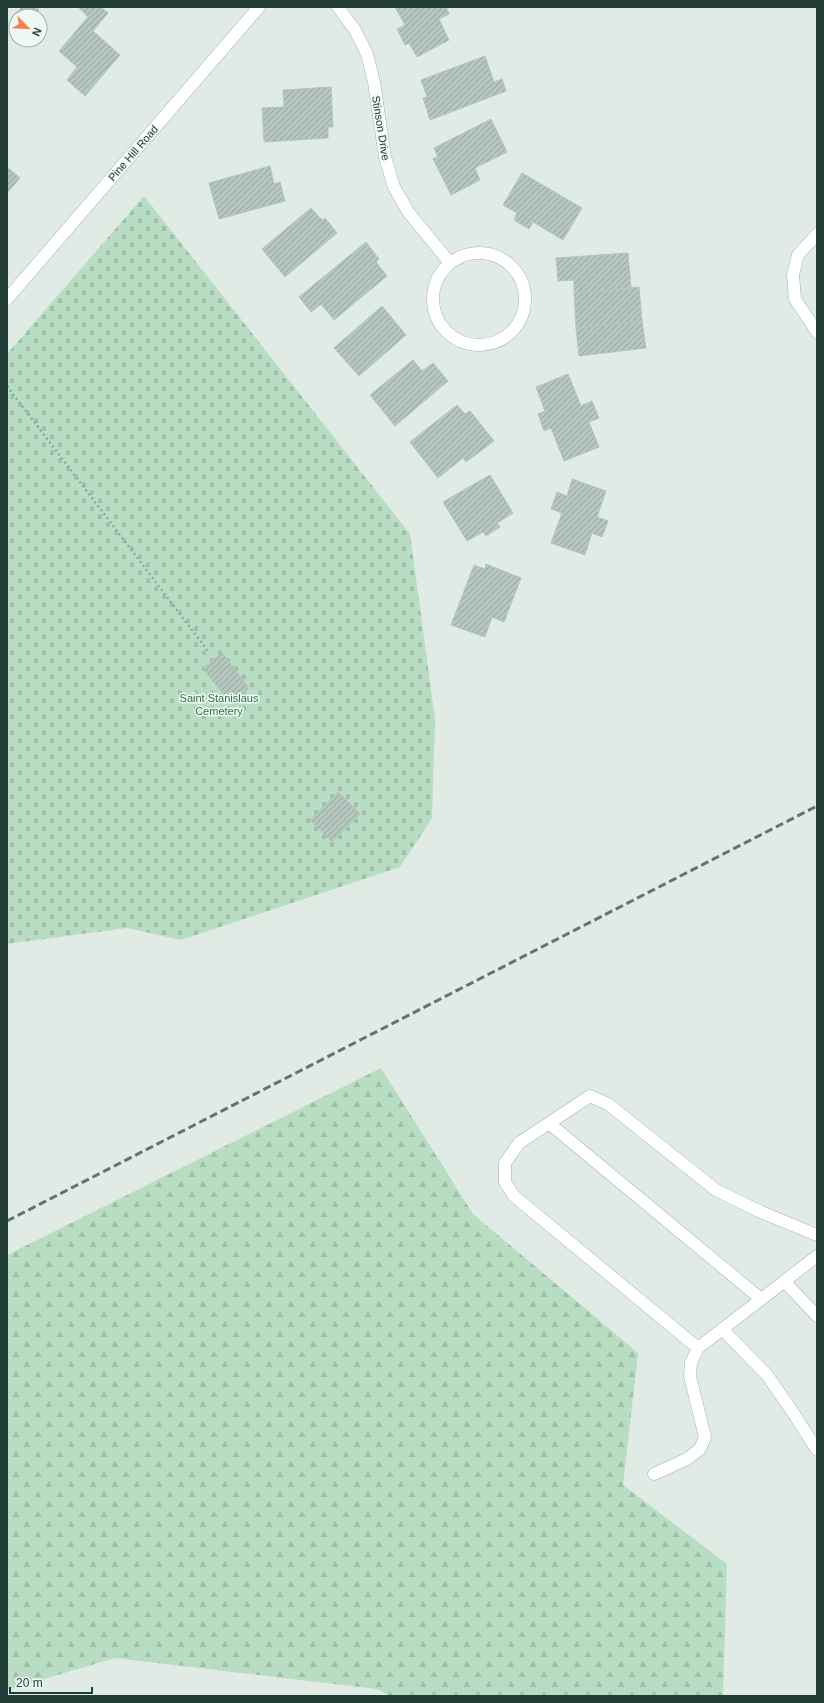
<svg xmlns="http://www.w3.org/2000/svg" width="824" height="1703" font-family="Helvetica,sans-serif">
<style>
.forest{fill:url(#forest-firs)}
.cemetery{fill:url(#cemetery-stones)}
.building{fill:url(#building-hatch);stroke:#b2c5be}
.lines{fill:none;stroke-linecap:round;stroke-linejoin:round}
.minor-casing{stroke:#a3b3ad;stroke-width:13}
.path{stroke:#7fb0a2;stroke-width:2.5;stroke-dasharray:2 3;stroke-linecap:butt}
.minor{stroke:#fff;stroke-width:12}
.rail{stroke:#5a7870;stroke-width:3;stroke-dasharray:8 4;stroke-linecap:butt}
.labels{text-anchor:middle;stroke-width:3;stroke-linejoin:round;paint-order:stroke}
.street-label{font-size:11px;fill:#203c35;stroke:#f0f8f4}
.park-label{font-size:11px;fill:#297348;stroke:#f0f8f4}
</style>
<defs>
<pattern id="forest-firs" width="22" height="20" patternUnits="userSpaceOnUse"><rect width="22" height="20" fill="#b8ddc3"/><path d="M5 1l3.5 6h-7zM16 11l3.5 6h-7z" fill="#9ebfa8"/></pattern>
<pattern id="cemetery-stones" width="16" height="16" patternUnits="userSpaceOnUse"><rect width="16" height="16" fill="#b8ddc3"/><path d="M2 7V4a2 2 0 0 1 4 0v3zM10 15v-3a2 2 0 0 1 4 0v3z" fill="#9ebfa8"/></pattern>
<pattern id="building-hatch" width="6" height="6" patternUnits="userSpaceOnUse"><rect width="6" height="6" fill="#b5c6bf"/><path d="M-1 1l2-2M0 6l6-6M5 7l2-2" fill="none" stroke="#93a29c"/></pattern>
</defs>
<rect width="100%" height="100%" fill="#e0ebe6"/>
<path class="forest" d="M381,1068L473,1214L638,1353L623,1485L727,1564L723,1696H390L377,1689L115,1658L7,1690V1255Z"/>
<path class="cemetery" d="M144,196L410,534L435,719L432,818L400,867L181,940L127,928L7,944V354Z"/>
<path class="building" d="M22,7H36L39,10L35,16H18L16,14Z
M78,7H101L108,13L93,31L120,55L85,96L67,80L77,67L59,51L88,17Z
M395,7H446L449,14L439,19L449,40L417,57L409,43L405,45L397,29L405,25Z
M485,56L494,82L502,79L506,91L430,120L423,98L427,97L421,80Z
M331,87L333,127H328V138L264,142L262,108L284,107L283,90Z
M491,119L507,152L475,168L480,180L451,195L433,159L438,157L434,148Z
M270,166L274,184L280,182L285,201L219,219L209,183Z
M7,167L20,178L7,193Z
M522,173L582,208L563,240L533,222L529,229L514,220L517,213L503,205Z
M311,208L322,220L325,218L337,233L285,277L262,249Z
M366,242L379,259L376,262L387,276L334,320L321,304L311,312L299,297Z
M628,253L631,289L574,293V280L558,281L556,258Z
M639,287L642,321L576,328L574,293Z
M382,306L406,335L359,376L334,348Z
M642,321L646,348L579,356L576,328Z
M413,360L422,371L433,363L448,381L395,426L370,395Z
M568,374L581,406L592,401L599,418L589,422L599,447L564,461L551,428L544,431L538,414L545,411L536,387Z
M457,405L465,414L470,411L494,441L466,462L463,458L438,478L410,442Z
M490,475L513,513L497,523L500,527L486,536L483,532L467,541L443,502Z
M572,479L606,491L597,517L608,521L602,537L592,533L585,555L551,543L562,513L551,509L557,492L567,496Z
M486,564L521,578L504,622L492,617L485,637L451,625L474,565L485,569Z
M222,653L249,688L230,703L203,668Z
M338,792L360,814L332,842L310,820Z"/>
<g class="lines">
<g class="minor-casing">
<path id="minor" d="M338,7L355,30L367,54L374,82L385,157L394,187L409,213L450,263
M817,234L798,255L793,275L795,299L817,332
M433 299a46 46 0 1 1 92 0a46 46 0 1 1-92 0Z
M7,299L259,7
M550,1124L761,1299
M784,1281L817,1316
M722,1329L767,1375L792,1411L817,1450
M698,1348L514,1196L505,1182V1163L519,1143L590,1096L608,1104L716,1190L761,1212L817,1235
M654,1474L687,1459L700,1449L705,1437L690,1376L691,1363L698,1348L817,1256"/>
</g>
<path class="path" d="M7,386L208,651"/>
<use href="#minor" class="minor"/>
<path class="rail" d="M7,1221L817,806"/>
</g>
<g class="labels">
<g class="street-label">
<text transform="translate(381 128) rotate(81)" y="4">Stinson Drive</text>
<text transform="translate(133 153) rotate(-49)" y="4">Pine Hill Road</text>
</g>
<g class="park-label">
<text x="219" y="702">Saint Stanislaus<tspan x="219" dy="13">Cemetery</tspan></text>
</g>
</g>
<rect width="824" height="1703" fill="none" stroke="#203c35" stroke-width="16"/>
<g transform="translate(28 28) rotate(114)"><circle r="19" fill="#f0f8f4" stroke="#9dada8"/>
<path d="M0-3L7 15L0 10L-7 15Z" fill="#f58053"/>
<text y="-6" font-size="11" font-weight="bold" text-anchor="middle" fill="#203c35">N</text>
</g>
<path d="M10 1687v6h82v-6" fill="none" stroke="#203c35" stroke-width="2"/>
<text x="16" y="1687" font-size="12" fill="#203c35" stroke="#f0f8f4" stroke-width="3" paint-order="stroke">20 m</text>
</svg>
